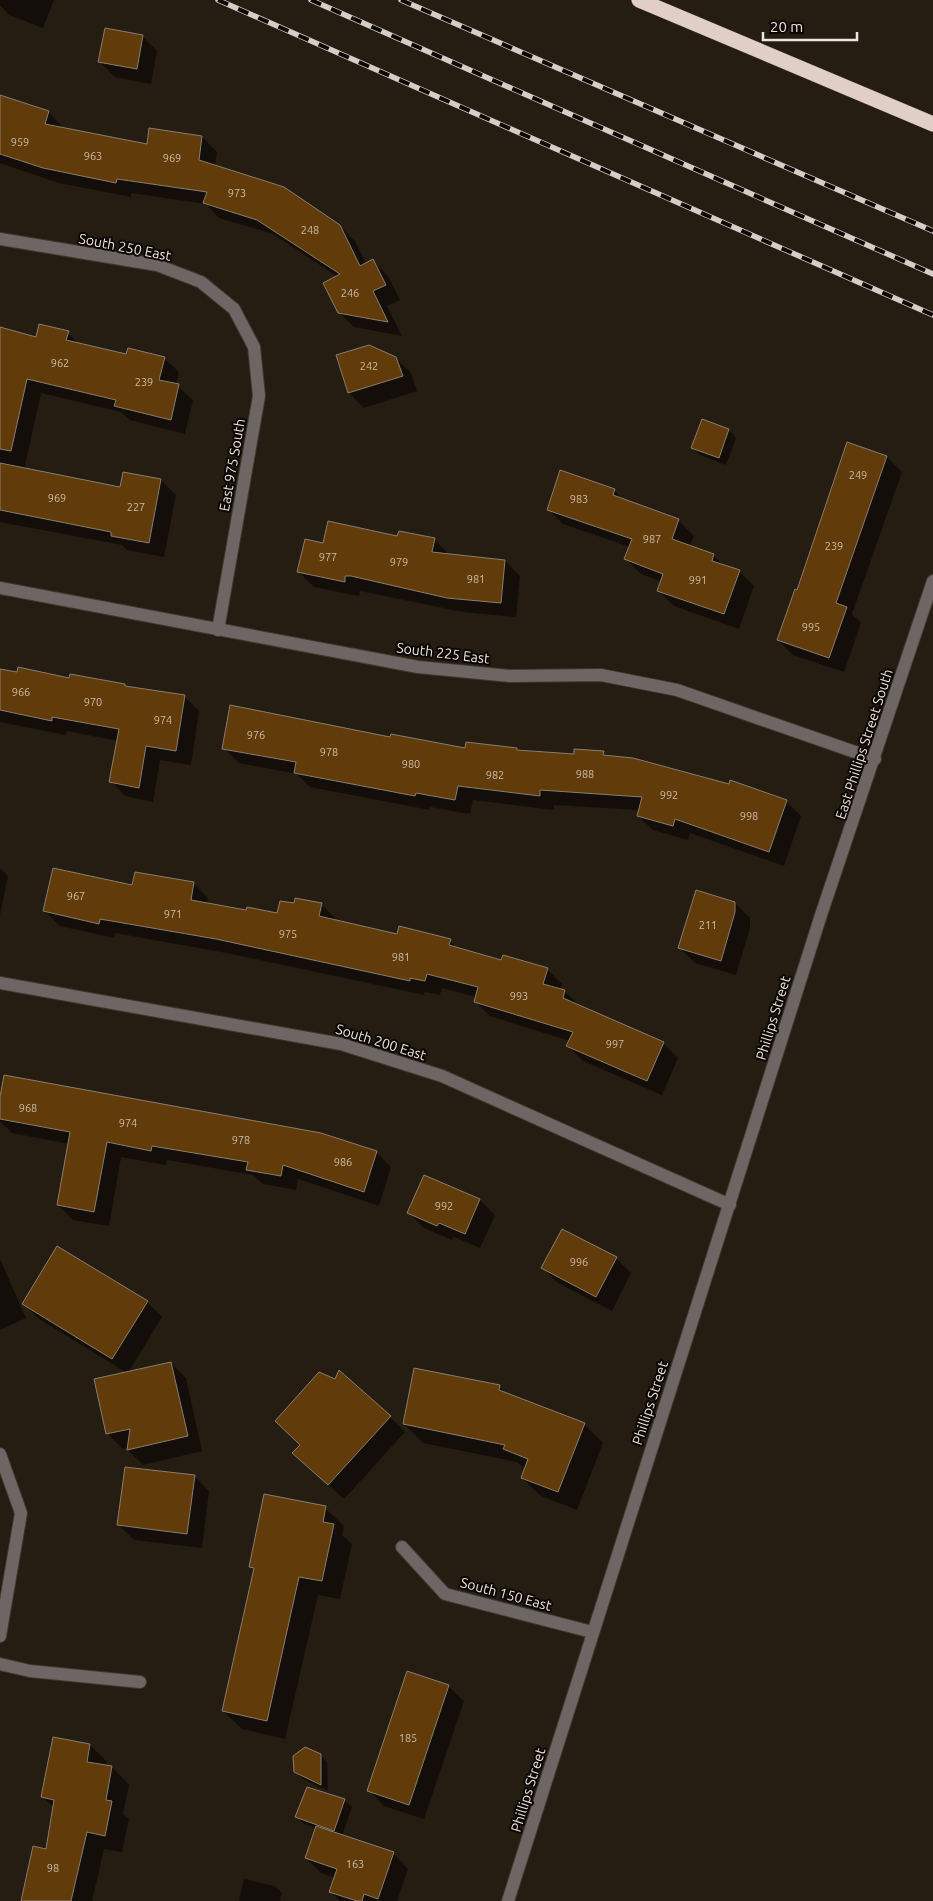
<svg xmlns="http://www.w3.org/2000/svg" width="933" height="1901" font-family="Ubuntu,sans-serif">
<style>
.shadow{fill:#0007}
.building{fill:#613c0a;stroke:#887d71}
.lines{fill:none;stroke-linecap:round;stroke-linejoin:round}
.minor-casing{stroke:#41382f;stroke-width:14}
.highway-casing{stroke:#41382f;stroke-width:16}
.minor{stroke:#6e6664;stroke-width:12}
.highway{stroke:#e0cec7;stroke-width:15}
.rail-casing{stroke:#d5cec8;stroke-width:5.5}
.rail{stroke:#0b0704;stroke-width:4;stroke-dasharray:11;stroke-linecap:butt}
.labels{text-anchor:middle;stroke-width:4;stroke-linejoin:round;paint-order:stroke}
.number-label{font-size:11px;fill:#cabcaa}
.street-label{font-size:14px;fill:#ede6e0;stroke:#0b0704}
</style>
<rect width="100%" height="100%" fill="#251c12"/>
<path class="shadow" d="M0,0H54L43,28L9,15L0,5Z
M142,36L157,51L151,84L115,77L100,62Z
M0,96L49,112L63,128L148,145L202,137L217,152L215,166L339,226L355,241L366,264L373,261L388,276L400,300L387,306L402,336L354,327L339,312L338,277L273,234L219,218L206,204L131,193V197L59,183L0,163Z
M0,328L37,339L68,333L79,344L127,355L164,358L179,372L176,385L193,400L185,434L130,420L121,412L41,393L25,466L28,470L121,488L124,473L161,480L176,495L164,557L127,550L122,545L0,522Z
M337,356L396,358L411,373L417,391L364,408L349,393Z
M702,420L729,430L736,438L726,465L700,455L693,448Z
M848,444L887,457L902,472L852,614L861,623L844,672L793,655L778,640L798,592Z
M614,490L624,501L679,521L694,536L689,547L713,555L724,566L739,571L754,586L739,629L674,606L659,591L662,582L641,574L626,559L630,547L563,524L548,509Z
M434,539L449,554L505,561L520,576L516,617L463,612L360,591L359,596L314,587L299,572L324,544Z
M0,670L125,686L184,696L199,711L191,765L160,760L153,802L125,796L111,781L118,741L67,731L66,735L0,722Z
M391,739L466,750L516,749L575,755L603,752L608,757L786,801L801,816L784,866L690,833L688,840L653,830L638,816L639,810L554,805V810L473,800L470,814L430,807V810L310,787L297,774L239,763L224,748Z
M0,868L8,876L0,915Z
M193,883L208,898L207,904L278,914L295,905L321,904L336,919V922L398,936L450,941L458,949L502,962L547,969L562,984L560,990L564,991L580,1006L663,1043L678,1058L662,1095L583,1061L568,1046L570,1041L490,1016L475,1001L476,997L442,988L440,995L425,992L424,995L232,954L115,933L114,938L60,926L45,911L133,887Z
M735,903L750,918V928L736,975L695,963L680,948Z
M0,1104L376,1152L391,1167L379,1206L298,1179L296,1190L263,1184L253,1175L167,1160L166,1165L121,1157L109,1226L73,1220L58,1205L69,1144L12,1133L0,1121Z
M480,1200L495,1215L480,1248L454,1237L452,1240L424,1228L409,1213Z
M616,1258L631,1273L612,1311L558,1283L543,1268Z
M0,1259L26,1318L0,1330Z
M147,1302L162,1317L128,1373L171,1363L186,1378L202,1451L143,1465L128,1450V1447L123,1449L108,1434L127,1373L39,1319L24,1304Z
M499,1387L507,1394L584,1424L603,1443L577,1510L541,1496L522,1478L525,1469L517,1462L423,1443L404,1424Z
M390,1417L405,1432L344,1499L309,1468Z
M194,1476L209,1491L202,1548L134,1540L119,1525Z
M325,1508L344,1526L342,1535L352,1544L340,1599L318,1595L285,1739L242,1729L223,1711L254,1571L251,1567Z
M448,1686L464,1701L424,1819L384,1806L369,1790Z
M90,1745L107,1762L106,1766L112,1767L129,1785L123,1814L129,1819L122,1852L104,1849L92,1901H20L34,1848L47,1851L54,1808L42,1796Z
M320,1755L327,1762L328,1791L303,1779L295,1771Z
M344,1800L352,1807L342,1836L393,1853L408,1869L397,1901H340L330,1891L335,1878L321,1873L306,1858L316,1828L304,1824L296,1816Z
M244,1879L275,1886L282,1893L280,1901H239Z"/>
<path class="building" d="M105,28L143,35L137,69L98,62Z
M0,95L49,111L45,124L147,144L149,128L202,136L199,160L284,187L340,225L360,266L373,259L386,285L373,291L388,322L338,313L323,283L340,274L257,220L203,203L207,192L117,179L116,183L43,168L0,154Z
M39,324L69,331L66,340L126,354L128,348L165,357L159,380L179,384L171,420L114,406L116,400L27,379L11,451L0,449V327L36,337Z
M369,345L396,357L403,376L348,393L336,355Z
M702,419L729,429L719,458L691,448Z
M847,442L887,456L836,603L847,607L829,658L777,640L795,589L797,590Z
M0,463L120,487L123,472L161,479L149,543L111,536V532L0,510Z
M560,470L615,489L613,495L679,519L672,539L714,554L712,561L740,570L724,614L657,591L663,574L624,559L632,539L547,510Z
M328,521L397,536L399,531L435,538L432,552L505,560L501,603L447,598L351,576H345V582L297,572L305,539L323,543Z
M18,667L69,678L70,674L125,684V686L185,695L176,751L146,746L139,788L109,782L119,729L52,717V721L0,710V669L17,672Z
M230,705L390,737L391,734L465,748L466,742L517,748V750L574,754V749L604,751L603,755L633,758L729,784L730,780L787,800L769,852L675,819L673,826L637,816L642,797L540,790V796L458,786L455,800L416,793L415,796L294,773L296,762L222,749Z
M53,868L132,885L135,872L194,882L191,900L246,910L247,907L277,913L280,901L294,903L295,898L322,903L319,916L397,934L399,926L451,939L449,945L501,960L503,955L548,968L543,984L565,990L563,998L664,1042L647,1081L566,1046L573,1032L474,1002L478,987L427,974L425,981L410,978V981L216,939L100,919L99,924L43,911Z
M696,890L735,902V912L721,961L678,948Z
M4,1075L321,1133L377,1151L364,1192L283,1165L281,1176L246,1170L248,1162L152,1146L151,1151L107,1142L94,1212L57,1205L70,1132L0,1119V1097Z
M424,1175L480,1199L465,1234L439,1223L437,1226L407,1213Z
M562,1229L617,1257L596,1297L541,1268Z
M57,1246L148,1301L112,1359L22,1304Z
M171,1362L188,1436L127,1450L130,1429L106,1434L94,1379Z
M414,1368L500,1385L499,1390L585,1423L558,1492L521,1478L528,1459L503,1449L505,1445L403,1424Z
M339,1370L391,1416L328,1485L292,1453L300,1445L275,1421L319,1372L335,1379Z
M125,1467L195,1475L187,1534L117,1525Z
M264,1494L326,1506L323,1522L334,1524L322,1581L299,1577L267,1721L222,1711L254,1568L249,1567Z
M407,1671L449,1685L409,1805L367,1791Z
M53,1737L90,1744L87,1762L112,1766L106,1800L112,1801L105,1836L87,1832L71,1901H21L33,1846L46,1849L54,1800L41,1797Z
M305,1747L321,1754V1785L294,1772L293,1756Z
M307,1787L345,1799L334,1831L295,1817Z
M316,1826L394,1852L378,1899L364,1894L362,1901H357L329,1892L337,1869L305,1858Z"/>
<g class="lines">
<g class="minor-casing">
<path id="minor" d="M0,239L157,265L201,282L234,309L254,347L259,396L218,630
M0,588L418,667L510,676L601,675L677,690L875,759
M0,983L341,1044L442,1076L730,1205
M0,1454L21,1513L0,1636
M402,1547L445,1594L592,1632
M0,1664L30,1671L140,1682
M508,1901L821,915L933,581"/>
</g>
<g class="highway-casing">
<path id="highway" d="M639,0L933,124"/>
</g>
<use href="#minor" class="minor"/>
<use href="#highway" class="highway"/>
<g class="rail-casing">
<path id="rail" d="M218,0L933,315
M311,0L933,274
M401,0L933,231"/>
</g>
<use href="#rail" class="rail"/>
</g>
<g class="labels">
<g class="number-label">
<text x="20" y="146">959</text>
<text x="93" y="160">963</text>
<text x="172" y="162">969</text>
<text x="237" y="197">973</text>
<text x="310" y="234">248</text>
<text x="350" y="297">246</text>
<text x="60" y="367">962</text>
<text x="369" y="370">242</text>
<text x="144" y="386">239</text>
<text x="858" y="479">249</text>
<text x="57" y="502">969</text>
<text x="579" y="503">983</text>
<text x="136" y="511">227</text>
<text x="652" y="543">987</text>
<text x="834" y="550">239</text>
<text x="328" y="561">977</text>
<text x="399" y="566">979</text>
<text x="476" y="583">981</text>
<text x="698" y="584">991</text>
<text x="811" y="631">995</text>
<text x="21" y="696">966</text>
<text x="93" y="706">970</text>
<text x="163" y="724">974</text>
<text x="256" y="739">976</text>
<text x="329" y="756">978</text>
<text x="411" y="768">980</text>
<text x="585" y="778">988</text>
<text x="495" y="779">982</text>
<text x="669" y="799">992</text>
<text x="749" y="820">998</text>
<text x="76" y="900">967</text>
<text x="173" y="918">971</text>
<text x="708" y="929">211</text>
<text x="288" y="938">975</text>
<text x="401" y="961">981</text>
<text x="519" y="1000">993</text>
<text x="615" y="1048">997</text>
<text x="28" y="1112">968</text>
<text x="128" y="1127">974</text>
<text x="241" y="1144">978</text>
<text x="343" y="1166">986</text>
<text x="444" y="1210">992</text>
<text x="579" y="1266">996</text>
<text x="408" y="1742">185</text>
<text x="355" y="1868">163</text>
<text x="53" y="1872">98</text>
</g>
<g class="street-label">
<text transform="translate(125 247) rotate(11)" y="5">South 250 East</text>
<text transform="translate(232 465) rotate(-80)" y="5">East 975 South</text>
<text transform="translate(443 653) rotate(7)" y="5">South 225 East</text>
<text transform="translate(864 744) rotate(-72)" y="5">East Phillips Street South</text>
<text transform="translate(773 1018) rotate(-73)" y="5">Phillips Street</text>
<text transform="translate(381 1042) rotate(17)" y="5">South 200 East</text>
<text transform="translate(650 1403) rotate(-72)" y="5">Phillips Street</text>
<text transform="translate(506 1594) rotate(15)" y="5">South 150 East</text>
<text transform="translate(528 1790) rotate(-73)" y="5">Phillips Street</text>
</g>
</g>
<path d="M763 32v8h94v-8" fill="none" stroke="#ede6e0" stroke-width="2.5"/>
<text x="770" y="32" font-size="15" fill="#ede6e0" stroke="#0b0704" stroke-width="4" paint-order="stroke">20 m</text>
</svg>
